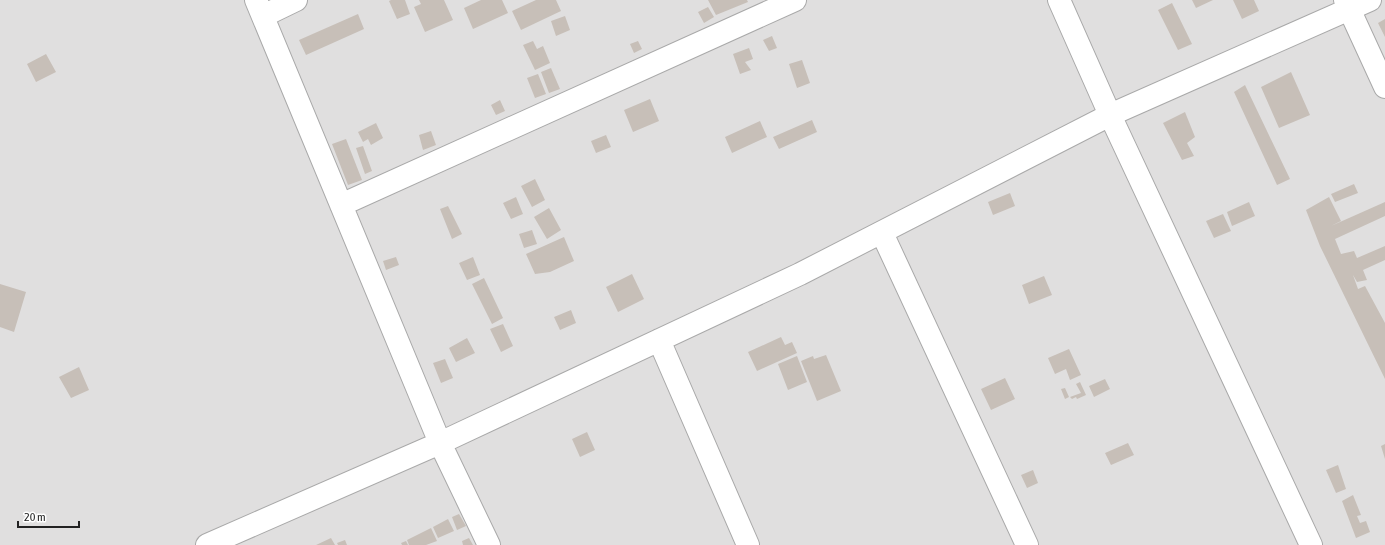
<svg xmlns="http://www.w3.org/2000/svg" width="1385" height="545" font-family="'Asap Condensed',sans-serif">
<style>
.residential{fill:#e0dfdf}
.building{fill:#c7bfb8}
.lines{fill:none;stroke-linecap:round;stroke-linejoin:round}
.street-casing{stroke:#a9a9a9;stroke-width:24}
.street{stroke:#fff;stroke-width:22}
</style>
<rect width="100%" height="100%" fill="#f2efe9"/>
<path class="residential" d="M0,0H1385V545H0Z"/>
<path class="building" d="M391,0H405L410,14L397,19L389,1Z
M419,0H444L453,20L425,32L414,7L421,4Z
M481,0H502L508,13L473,29L464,8Z
M536,0H556L561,11L521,30L512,11Z
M708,0H747L748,2L716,15Z
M1192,0H1213L1196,8Z
M1233,0H1254L1259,11L1242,19Z
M1172,3L1192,44L1178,50L1158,10Z
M708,7L714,17L704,23L698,12Z
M358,14L364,29L306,55L299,40Z
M565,16L570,30L556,36L551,21Z
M1385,19V37L1378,23Z
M772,36L777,48L769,51L763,40Z
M533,41L537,49L543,46L550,63L535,70L523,45Z
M638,41L642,49L634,53L630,44Z
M749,48L753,59L745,62L751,70L740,74L733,54Z
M46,54L56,72L36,82L27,64Z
M802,60L810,83L797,88L789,64Z
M551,68L560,89L549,93L541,72Z
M1291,72L1310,115L1279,128L1261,87Z
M538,74L546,94L535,98L527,78Z
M1245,85L1290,179L1277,185L1234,92Z
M650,99L659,121L633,132L624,110Z
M500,100L505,111L496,115L491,105Z
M1185,112L1195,137L1187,143L1194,156L1182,160L1163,123Z
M812,120L817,132L779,149L773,137Z
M760,121L767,137L732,153L725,137Z
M376,123L383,138L371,145L368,139L363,142L358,132Z
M431,131L436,145L423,150L419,135Z
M606,135L611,147L596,153L591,141Z
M346,139L362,180L348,185L332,144Z
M363,146L372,171L365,174L356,148Z
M535,179L545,200L532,207L521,186Z
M1354,184L1358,193L1335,202L1331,194Z
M1010,193L1015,206L993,215L988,202Z
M516,197L523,214L511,219L503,203Z
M1329,197L1341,221L1331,226L1385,202V216L1335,239L1341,254L1354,251L1357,258L1385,246V260L1363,270L1367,280L1357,282L1353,275L1358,289L1365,286L1385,323V379L1320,246L1306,210Z
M1249,202L1255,216L1232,226L1227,212Z
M448,206L462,234L452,239L440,209Z
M549,208L561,230L547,239L534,217Z
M1223,214L1231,231L1214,238L1206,221Z
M532,230L537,244L524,248L519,234Z
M564,237L574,261L550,272L535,274L526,254Z
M396,257L399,265L386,270L383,261Z
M473,257L480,275L467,280L459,263Z
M632,274L644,299L618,312L606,287Z
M1044,276L1052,295L1029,304L1022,285Z
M484,278L503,318L492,324L472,284Z
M0,284L26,292L14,332L0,327Z
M571,310L576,323L560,330L554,317Z
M503,324L513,346L501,352L490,329Z
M781,337L785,345L792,342L797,353L757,371L748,352Z
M467,338L475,353L456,362L449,348Z
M1069,349L1081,375L1070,380L1066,369L1055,374L1048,358Z
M826,355L841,391L817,401L801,361L813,356L814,359Z
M797,356L807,382L788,390L778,364Z
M445,359L453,378L441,383L433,363Z
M79,367L89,390L71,398L59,377Z
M1005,378L1015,399L991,410L981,389Z
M1105,379L1110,389L1094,397L1089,386Z
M1080,382L1086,395L1077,399L1076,397L1072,399L1070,397L1081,393L1076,384Z
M1065,388L1069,397L1065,399L1061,389Z
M587,432L595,450L580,457L572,439Z
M1128,443L1134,455L1111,465L1105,453Z
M1385,444V459L1381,446Z
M1338,465L1346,489L1336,493L1326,470Z
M1033,470L1038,483L1027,488L1021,475Z
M1353,495L1361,515L1357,516L1360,523L1366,521L1370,532L1356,538L1342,501Z
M459,514L466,526L457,530L452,517Z
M448,519L454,531L438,538L433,527Z
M431,528L437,541L426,545H409L407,540Z
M331,538L335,545H316Z
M469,538L473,545H463L462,541Z
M345,540L347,545H338L337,543Z
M406,541L408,545H402L401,543Z"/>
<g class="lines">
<g class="street-casing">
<path id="street" d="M256,0L440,443L489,545
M1059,0L1110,115L1311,545
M1345,0L1385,87
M263,16L296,0
M341,205L795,0
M882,233L1027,545
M659,340L748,545
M207,545L440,443L800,274L1110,115L1370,0"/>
</g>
<use href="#street" class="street"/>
</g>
<path d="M18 521v6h61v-6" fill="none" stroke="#222222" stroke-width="2"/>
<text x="24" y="521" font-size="12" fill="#222222" stroke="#ffffff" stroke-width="3" paint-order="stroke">20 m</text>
</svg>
